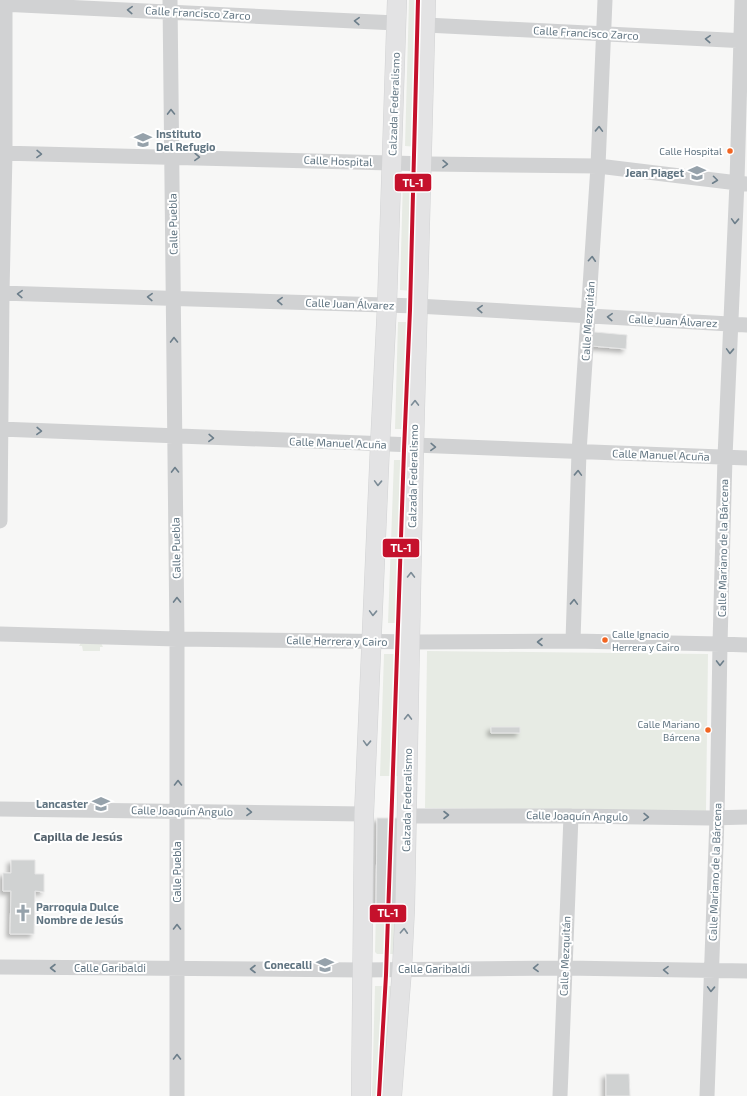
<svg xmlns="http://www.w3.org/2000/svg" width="747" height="1096" font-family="'Exo 2',sans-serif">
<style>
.green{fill:#e7ebe4}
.building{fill:#d0d2d2;stroke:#e6e6e6;filter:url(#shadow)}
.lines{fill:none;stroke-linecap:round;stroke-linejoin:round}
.major-casing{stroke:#d2d3d4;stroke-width:20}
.minor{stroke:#d1d2d3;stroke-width:15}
.major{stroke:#e3e3e4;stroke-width:19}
.rail-1-casing{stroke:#fff;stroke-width:7}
.rail-1{stroke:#c5112c;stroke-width:4}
.oneway{stroke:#6c7e8a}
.oneway2{stroke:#7b8b96}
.bus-dot{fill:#f26522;stroke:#fff;stroke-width:1.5}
.labels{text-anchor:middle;stroke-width:4;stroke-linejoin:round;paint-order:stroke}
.bus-label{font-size:10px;fill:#617582;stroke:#fff;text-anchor:end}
.street-label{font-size:11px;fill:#617582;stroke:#fff}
.poi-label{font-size:11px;font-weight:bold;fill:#617582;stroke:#fff;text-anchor:end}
.neighbourhood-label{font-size:12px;font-weight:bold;fill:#54626d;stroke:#fff}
.line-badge{stroke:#fff;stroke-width:1.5}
.badge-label{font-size:11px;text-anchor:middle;font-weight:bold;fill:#fff}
</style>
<defs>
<filter id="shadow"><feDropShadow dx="-3.5" dy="3.5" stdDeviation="2" flood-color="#0004"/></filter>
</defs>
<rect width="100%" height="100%" fill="#f7f7f6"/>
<path class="green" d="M409,0H423L419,147L405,146Z
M403,179L418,180L414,291L400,290Z
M398,322H413L409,429H395Z
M394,460H409L404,623H388Z
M82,641H100L103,647H100V651H83L82,646H79Z
M427,651L708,654L706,811L425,808Z
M384,654H403L401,776H380Z
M376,909H401L397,954H377L375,952Z
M375,986H397L388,1096H372Z"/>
<path class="building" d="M594,332L627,335L626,349L592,346Z
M491,727H520V733H491Z
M377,818H402L401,909H376Z
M11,860H35V874H44V892L35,891L34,934H10L11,891H3V873H11Z
M606,1074H629L630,1096H606Z"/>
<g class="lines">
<g class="major-casing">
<path id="major" d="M361,1096L364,814L380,445L387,305L397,0
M392,1096L402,969L405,908L410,642L414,446L426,0"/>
</g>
<path class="minor" d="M170,0L177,639V1096
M0,4L396,23
M426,25L747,41
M0,153L430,164L598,166L746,184
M0,293L417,306L747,325
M0,429L747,458
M0,521L2,293L5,153V0
M0,634L177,639L418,642L573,641L720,644L747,645
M573,641L579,452L598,166L605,0
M0,809L364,814
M407,816H571L710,818L747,817
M0,967L362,970L565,968L747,971
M560,1096L571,816
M707,1096L717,818L720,644L725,457L737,182L742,0"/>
<use href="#major" class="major"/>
<g class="rail-1-casing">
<path id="rail-1" d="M379,1096L386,975L404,450L410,310L418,0"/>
</g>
<use href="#rail-1" class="rail-1"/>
</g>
<defs><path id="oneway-chevron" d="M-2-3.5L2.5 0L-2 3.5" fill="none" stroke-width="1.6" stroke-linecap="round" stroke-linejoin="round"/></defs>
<g class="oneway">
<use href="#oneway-chevron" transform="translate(130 10) rotate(-177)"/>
<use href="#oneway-chevron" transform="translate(357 21) rotate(-177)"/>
<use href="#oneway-chevron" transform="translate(708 39) rotate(-177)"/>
<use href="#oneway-chevron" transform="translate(171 112) rotate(-91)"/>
<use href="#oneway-chevron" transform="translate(599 129) rotate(-88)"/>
<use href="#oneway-chevron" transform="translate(39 154) rotate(1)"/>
<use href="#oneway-chevron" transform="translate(197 157) rotate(2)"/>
<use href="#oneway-chevron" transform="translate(445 164) rotate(1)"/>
<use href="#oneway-chevron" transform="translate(715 180) rotate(7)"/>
<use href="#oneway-chevron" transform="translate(735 221) rotate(92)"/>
<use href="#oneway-chevron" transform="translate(592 259) rotate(-86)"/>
<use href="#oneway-chevron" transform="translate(20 294) rotate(-178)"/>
<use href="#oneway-chevron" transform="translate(150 297) rotate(-178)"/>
<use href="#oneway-chevron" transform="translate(280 301) rotate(-178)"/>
<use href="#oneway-chevron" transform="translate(480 309) rotate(-177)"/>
<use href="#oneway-chevron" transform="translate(610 317) rotate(-177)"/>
<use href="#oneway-chevron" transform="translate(174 340) rotate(-91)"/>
<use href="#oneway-chevron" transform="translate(730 351) rotate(92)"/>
<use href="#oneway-chevron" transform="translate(39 431) rotate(2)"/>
<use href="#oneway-chevron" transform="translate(211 438) rotate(2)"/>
<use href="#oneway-chevron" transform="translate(433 447) rotate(2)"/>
<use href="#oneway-chevron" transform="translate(175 470) rotate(-91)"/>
<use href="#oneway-chevron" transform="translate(578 473) rotate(-88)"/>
<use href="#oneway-chevron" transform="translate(177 600) rotate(-91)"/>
<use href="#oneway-chevron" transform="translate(574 602) rotate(-88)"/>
<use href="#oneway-chevron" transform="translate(540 642) rotate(180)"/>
<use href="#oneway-chevron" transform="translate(720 663) rotate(91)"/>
<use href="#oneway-chevron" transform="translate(178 783) rotate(-90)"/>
<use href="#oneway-chevron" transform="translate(249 812) rotate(1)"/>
<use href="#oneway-chevron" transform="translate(446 815)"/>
<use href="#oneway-chevron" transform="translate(646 817) rotate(1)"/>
<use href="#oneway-chevron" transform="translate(177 927) rotate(-90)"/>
<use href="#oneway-chevron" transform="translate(53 968) rotate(-180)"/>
<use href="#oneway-chevron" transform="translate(536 968) rotate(179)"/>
<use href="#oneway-chevron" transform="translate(253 969) rotate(-180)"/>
<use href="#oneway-chevron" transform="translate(666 970) rotate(-179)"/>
<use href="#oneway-chevron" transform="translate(711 989) rotate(92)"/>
<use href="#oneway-chevron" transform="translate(177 1057) rotate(-90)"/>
</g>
<g class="oneway2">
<use href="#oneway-chevron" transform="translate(415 403) rotate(-89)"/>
<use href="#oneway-chevron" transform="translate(378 483) rotate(92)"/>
<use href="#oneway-chevron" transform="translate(411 575) rotate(-89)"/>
<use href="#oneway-chevron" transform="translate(373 613) rotate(92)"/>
<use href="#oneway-chevron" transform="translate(408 717) rotate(-89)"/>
<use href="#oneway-chevron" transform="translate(367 743) rotate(92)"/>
<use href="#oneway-chevron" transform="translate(404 931) rotate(-87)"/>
</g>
<defs>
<g id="school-bare" transform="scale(1.38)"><path d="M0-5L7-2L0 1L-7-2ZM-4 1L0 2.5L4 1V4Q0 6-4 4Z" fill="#96a2ab" stroke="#fff" stroke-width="2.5" paint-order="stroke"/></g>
<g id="church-bare" transform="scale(1.38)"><path d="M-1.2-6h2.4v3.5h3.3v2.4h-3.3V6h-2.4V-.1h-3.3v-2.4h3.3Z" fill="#96a2ab" stroke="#fff" stroke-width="2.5" paint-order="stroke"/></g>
</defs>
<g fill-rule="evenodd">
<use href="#school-bare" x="143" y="140"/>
<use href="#school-bare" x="697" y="173"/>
<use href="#school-bare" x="101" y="804"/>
<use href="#church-bare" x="23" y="913"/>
<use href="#school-bare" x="325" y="965"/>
</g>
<g class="bus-dot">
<circle cx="730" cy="151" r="3.5"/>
<circle cx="605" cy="640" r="3.5"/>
<circle cx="708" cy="730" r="3.5"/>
</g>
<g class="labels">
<g class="bus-label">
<text x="722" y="155">Calle Hospital</text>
<text x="612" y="638" text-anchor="start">Calle Ignacio<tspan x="612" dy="13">Herrera y Cairo</tspan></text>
<text x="700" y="728">Calle Mariano<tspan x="700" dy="13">Bárcena</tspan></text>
</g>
<g class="street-label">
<text transform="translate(198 13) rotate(3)" y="4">Calle Francisco Zarco</text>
<text transform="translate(586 33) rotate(3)" y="4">Calle Francisco Zarco</text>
<text transform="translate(394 104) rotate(-88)" y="4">Calzada Federalismo</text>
<text transform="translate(338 161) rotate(2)" y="4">Calle Hospital</text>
<text transform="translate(173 224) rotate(-91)" y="4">Calle Puebla</text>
<text transform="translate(350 304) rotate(2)" y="4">Calle Juan Álvarez</text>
<text transform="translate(588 321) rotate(-86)" y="4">Calle Mezquitán</text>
<text transform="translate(673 321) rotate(3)" y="4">Calle Juan Álvarez</text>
<text transform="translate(338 443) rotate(2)" y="4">Calle Manuel Acuña</text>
<text transform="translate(661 455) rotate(2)" y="4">Calle Manuel Acuña</text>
<text transform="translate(413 476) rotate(-89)" y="4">Calzada Federalismo</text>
<text transform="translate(176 548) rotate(-91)" y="4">Calle Puebla</text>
<text transform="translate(723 548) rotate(-89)" y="4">Calle Mariano de la Bárcena</text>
<text transform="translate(337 641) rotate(1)" y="4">Calle Herrera y Cairo</text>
<text transform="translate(407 800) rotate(-89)" y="4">Calzada Federalismo</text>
<text transform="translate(182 811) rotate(1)" y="4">Calle Joaquín Angulo</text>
<text transform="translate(577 816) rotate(1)" y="4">Calle Joaquín Angulo</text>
<text transform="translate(177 872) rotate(-90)" y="4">Calle Puebla</text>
<text transform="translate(715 872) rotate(-88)" y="4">Calle Mariano de la Bárcena</text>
<text transform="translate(565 956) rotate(-88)" y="4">Calle Mezquitán</text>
<text x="110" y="972">Calle Garibaldi</text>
<text x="434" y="973">Calle Garibaldi</text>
</g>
<g class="poi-label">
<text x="156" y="138" text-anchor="start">Instituto<tspan x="156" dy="13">Del Refugio</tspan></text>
<text x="684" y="177">Jean Piaget</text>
<text x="88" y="808">Lancaster</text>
<text x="36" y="911" text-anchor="start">Parroquia Dulce<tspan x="36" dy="13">Nombre de Jesús</tspan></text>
<text x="312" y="969">Conecalli</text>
</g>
<g class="neighbourhood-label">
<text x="78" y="841">Capilla de Jesús</text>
</g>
</g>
<g class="line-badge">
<rect x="394" y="173" width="38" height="19" rx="4" fill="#c5112c"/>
<rect x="382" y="538" width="38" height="20" rx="4" fill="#c5112c"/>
<rect x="369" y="904" width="38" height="19" rx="4" fill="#c5112c"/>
</g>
<g class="badge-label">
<text x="413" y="187">TL-1</text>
<text x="401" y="552">TL-1</text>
<text x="388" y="917">TL-1</text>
</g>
</svg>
